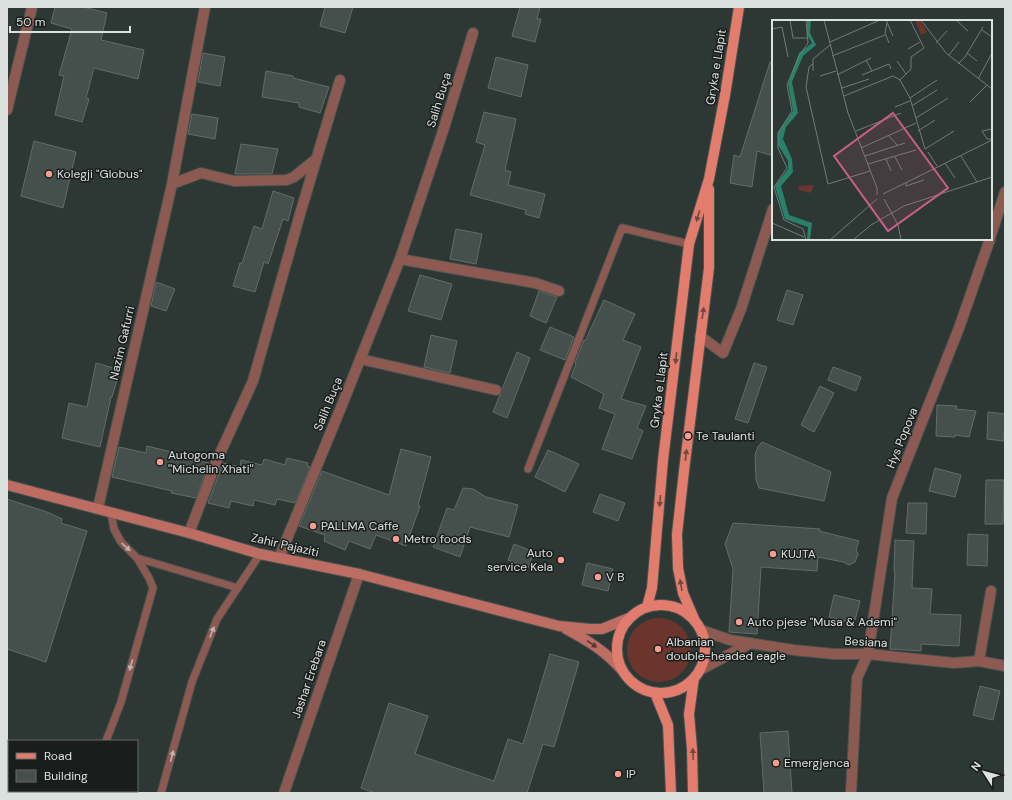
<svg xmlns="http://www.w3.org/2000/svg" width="1012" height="800" font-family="'DM Sans',sans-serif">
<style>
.green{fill:#6b352e}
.building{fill:#454f4b;stroke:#626c68}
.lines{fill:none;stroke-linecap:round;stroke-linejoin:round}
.lane-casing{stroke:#49524f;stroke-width:9}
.street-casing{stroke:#49524f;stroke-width:12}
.secondary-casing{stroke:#49524f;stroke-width:12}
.primary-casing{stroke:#49524f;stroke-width:12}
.lane{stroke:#8d5a52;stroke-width:7}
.street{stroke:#8d5a52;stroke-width:10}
.secondary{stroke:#bd6d62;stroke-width:10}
.primary{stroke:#e27c6d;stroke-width:10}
.oneway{fill:#734840}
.oneway2{fill:#c0b2ae}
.oneway3{fill:#523934}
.poi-dot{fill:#f59d8f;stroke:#191d1c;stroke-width:1.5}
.labels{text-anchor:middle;stroke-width:3;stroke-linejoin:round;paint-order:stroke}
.street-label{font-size:12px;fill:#dbe1df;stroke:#191d1c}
.poi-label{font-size:12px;fill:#dbe1df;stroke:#191d1c;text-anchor:start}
.inset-road{fill:none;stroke:#737b78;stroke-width:1}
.view{fill:#cb5e89;fill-opacity:0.15;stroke:#cb5e89;stroke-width:2}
.inset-edge{fill:none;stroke:#dbe1df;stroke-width:2}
</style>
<rect width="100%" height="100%" fill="#2d3733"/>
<path class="green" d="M627 650a32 32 0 1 1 64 0a32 32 0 1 1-64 0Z"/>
<path class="building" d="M55,7H83L107,13L101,40L144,50L138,79L94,68L86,98L89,99L82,122L55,115L64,76L59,75L72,29L51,23Z
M325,7H353L345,33L320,26Z
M520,7H540L537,19H541L535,42L512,36Z
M203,53L225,57L220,86L198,82Z
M496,57L528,65L521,97L488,88Z
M770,62H773V156L757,151L752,187L730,183L734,155L740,157Z
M266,71L293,76V78L329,87L320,113L299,107V103L262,97Z
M484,112L516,119L505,170L511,172L508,185L545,194L539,218L525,214L526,210L470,195L485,145L476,142Z
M192,114L218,118L215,139L188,134Z
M34,141L76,152L63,208L21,196Z
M241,144L278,149L272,174H235Z
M273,191L294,198L288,221L283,219L268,264L264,262L255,292L233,286L240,263H242L254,226L262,229Z
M456,229L482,234L476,264L450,259Z
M420,275L452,284L441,320L408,311Z
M156,282L175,289L166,311L151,306Z
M787,290L803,295L793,325L777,320Z
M539,291L557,297L546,323L530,316Z
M604,300L635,314L623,340L641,347L621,399L646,406L637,428L643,431L632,459L602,449L615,414L599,408L604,394L571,377L576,364L575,363L584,340L585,341Z
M550,327L574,337L565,360L540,350Z
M431,335L457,341L450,373L424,367Z
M517,352L530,358L507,418L493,412Z
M96,363L120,370L112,397H111L100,447L62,438L69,403L87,407Z
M754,363L767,367L748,423L735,419Z
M833,367L861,377L856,391L828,380Z
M820,386L834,393L814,432L801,425Z
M937,405L957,406L956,409L976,411L969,437L955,435V437L936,436Z
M988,412L1005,414L1004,441L987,439Z
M762,442L831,472L824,501L759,488L756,480L755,455L758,447Z
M147,446L180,454L179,458L209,463L196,498L171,493L172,491L112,477L119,447L146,453Z
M401,449L431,457L418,505L420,506L406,546L376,535L370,549L349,541L345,550L324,541L325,535L299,526L322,471L389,495Z
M548,450L579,464L565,492L535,477Z
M287,458L308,463L307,466L310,467L295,503L277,499L275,505L254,500L253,506L231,501L229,508L208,503L223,463L240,467L241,460L262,465L264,459L285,465Z
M935,468L961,475L955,497L929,491Z
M986,480H1004L1003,524H985Z
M463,488L473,489L486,497L518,505L509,537L470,527L460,557L433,547L447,508L454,510Z
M600,494L625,503L618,521L593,512Z
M7,499L47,512L62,519L61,523L87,531L46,662L7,649Z
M908,503H927L926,534L906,533Z
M733,523L820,529L819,531L859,541L856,550L858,554L855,562L849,565L843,562L818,557L817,571L761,567L757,634L729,632L733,569L725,544Z
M968,534L988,535L987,566L967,565Z
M895,540L914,541L912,588L932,589L930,614L961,615L959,646L921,644V651L890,649L895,571H894Z
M514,544L534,552L528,568L508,560Z
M587,563L613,569L608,591L582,585Z
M834,595L860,601L854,624L829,617Z
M550,654L579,662L554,747L543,744L527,793H375L361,788L389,703L428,716L415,754L494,781L508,739L523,744Z
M980,686L1000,691L993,720L973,715Z
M788,731L792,793H764L760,733Z"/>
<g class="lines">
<g class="lane-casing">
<path id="lane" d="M528,469L622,228L689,244
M137,558L238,588
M106,741L121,702L153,588L149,578L137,558L121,542L114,529L111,513
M87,793V791
M161,793L192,682L217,619L260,554"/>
</g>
<g class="street-casing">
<path id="street" d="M7,110L32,7
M172,184L201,173L234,181L287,180L294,177L315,160
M991,235L1005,192
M400,259L535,283L559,291
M700,336L723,353L741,309L773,209
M360,359L496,390
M98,508L172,184L205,7
M189,533L217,460L253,381L300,214L340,80
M279,558L342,405L400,259L443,131L473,33
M701,630L730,640L794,650L834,654H868L954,663L979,661L1005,666
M979,661L991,591
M700,670L751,643
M284,793L359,574
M851,793L857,678L868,654L892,498L959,328L990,239"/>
</g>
<g class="secondary-casing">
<path id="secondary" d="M7,485L189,533L260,554L359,574L559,626L590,629H602L629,618
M566,629C587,640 605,651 621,669"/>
</g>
<g class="primary-casing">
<path id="primary" d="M617 649a44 44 0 1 1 88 0a44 44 0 1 1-88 0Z
M647,607L652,588L663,460L689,244L709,179L725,95L739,7
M695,621L683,593L678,568L677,534L684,471L709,268V189
M655,693L668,725L671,793
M693,793L692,749L689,714L694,678"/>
</g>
<use href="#lane" class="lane"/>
<use href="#street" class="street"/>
<use href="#secondary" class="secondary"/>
<use href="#primary" class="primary"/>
</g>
<defs><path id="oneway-solid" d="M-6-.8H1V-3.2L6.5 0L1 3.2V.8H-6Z"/></defs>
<g class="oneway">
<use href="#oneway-solid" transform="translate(698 216) rotate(107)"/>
<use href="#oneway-solid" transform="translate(703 313) rotate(-82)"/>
<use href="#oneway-solid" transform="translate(676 358) rotate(97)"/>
<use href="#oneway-solid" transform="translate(686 455) rotate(-83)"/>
<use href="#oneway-solid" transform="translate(660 501) rotate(95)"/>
<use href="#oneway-solid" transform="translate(681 585) rotate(-100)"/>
<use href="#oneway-solid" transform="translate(693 754) rotate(-92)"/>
</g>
<g class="oneway2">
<use href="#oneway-solid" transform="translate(126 547) rotate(42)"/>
<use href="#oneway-solid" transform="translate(212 632) rotate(-68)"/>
<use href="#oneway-solid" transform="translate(131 665) rotate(106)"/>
<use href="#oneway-solid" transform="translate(172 756) rotate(-75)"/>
</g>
<use class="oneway3" href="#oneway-solid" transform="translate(592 644) rotate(35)"/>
<g class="poi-dot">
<circle cx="49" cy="174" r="4"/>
<circle cx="688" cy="436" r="4"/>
<circle cx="160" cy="462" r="4"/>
<circle cx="313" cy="526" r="4"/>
<circle cx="396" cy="539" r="4"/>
<circle cx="773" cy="554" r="4"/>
<circle cx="561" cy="560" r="4"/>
<circle cx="598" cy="577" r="4"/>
<circle cx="739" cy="622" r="4"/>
<circle cx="658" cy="649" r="4"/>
<circle cx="776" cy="763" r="4"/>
<circle cx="618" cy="774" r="4"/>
</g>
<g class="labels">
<g class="street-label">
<text transform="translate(716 67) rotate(-81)" y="4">Gryka e Llapit</text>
<text transform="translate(439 100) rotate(-73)" y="4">Salih Buça</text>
<text transform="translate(122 343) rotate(-77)" y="4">Nazim Gafurri</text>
<text transform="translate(659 390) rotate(-83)" y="4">Gryka e Llapit</text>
<text transform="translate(328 404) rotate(-68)" y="4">Salih Buça</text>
<text transform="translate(902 438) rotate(-68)" y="4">Hys Popova</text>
<text transform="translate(285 545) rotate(13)" y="4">Zahir Pajaziti</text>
<text transform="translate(866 642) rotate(3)" y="4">Besiana</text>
<text transform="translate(309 679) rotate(-71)" y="4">Jashar Erebara</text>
</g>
<g class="poi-label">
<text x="57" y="178">Kolegji "Globus"</text>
<text x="696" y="440">Te Taulanti</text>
<text x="168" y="459">Autogoma<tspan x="168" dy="14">ʺMichelin Xhatiʺ</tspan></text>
<text x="321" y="530">PALLMA Caffe</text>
<text x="404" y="543">Metro foods</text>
<text x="553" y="557" text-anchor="end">Auto<tspan x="553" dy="14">service Kela</tspan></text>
<text x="781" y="558">KUJTA</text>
<text x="606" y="581">V B</text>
<text x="747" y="626">Auto pjese "Musa &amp; Ademi"</text>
<text x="666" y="646">Albanian<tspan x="666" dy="14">double-headed eagle</tspan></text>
<text x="784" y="767">Emergjenca</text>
<text x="626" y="778">IP</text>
</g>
</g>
<g transform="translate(772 20)">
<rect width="220" height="220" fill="#2d3733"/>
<path d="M143,0H148L155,12L149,15ZM42,165L39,173L27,170L26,166Z" fill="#6b352e"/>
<path d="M35,0H39L38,13L44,25L31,36L20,62L26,93L14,107L11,119L20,139L21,152L9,166L17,195L40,203L38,220H35L36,207L13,199L3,166L16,149V141L6,125V112L21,91L16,64L27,33L40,23L35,15Z" fill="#288269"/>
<path class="inset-road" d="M18,0L21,18H36M52,0L76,93L105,168V175M114,0L121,16M149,0L174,33L220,69M184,0L196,11M115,3L113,13L117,23M0,9L10,7L16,37M210,10L220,17M58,22L108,0M164,23L175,11M136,29L148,22M195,33L205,41M177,35L187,22M60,36L113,15M94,40L100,51M125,41L134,54M41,44L37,47L34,67L56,164L98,151M186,44L193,37L211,7M41,51V39L58,25M65,55L99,38M90,55L117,44L119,49M48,56L64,51M206,59L220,33M128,60L138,78L153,129L182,111M70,68L97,59M72,76L121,56L128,60L139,49V37L152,28L138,0M138,78L165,60M198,82L215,65M141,85L165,70M123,87L138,81M144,98L176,78M84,111L129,93M146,111L163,100M117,116L125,125M219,119H215L210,111L220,109M89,128L144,103M156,132L165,146M93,136L133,123M189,136L205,162M123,137L130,150M114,139L119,151M173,143L183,158M96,144L144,130M134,163V166L152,160M111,174L220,120M112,179L126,205L129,220M0,203L32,217M34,220L31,209L12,200L2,167L15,148L6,128V113L20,91L15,65L27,36L36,23L34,0M58,220L105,179M81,220L99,205L132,186L220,157"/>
<path class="view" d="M121,93L176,168L116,211L62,136Z"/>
<rect width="220" height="220" class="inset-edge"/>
</g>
<rect width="1012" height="800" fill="none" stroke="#dbe1df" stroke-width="16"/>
<rect x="8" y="740" width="130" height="52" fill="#191d1c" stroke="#676b6a"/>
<rect x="16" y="753" width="20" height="6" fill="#e27c6d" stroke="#676b6a"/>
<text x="44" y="760" font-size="12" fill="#dbe1df">Road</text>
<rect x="16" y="770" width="20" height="12" fill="#454f4b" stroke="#676b6a"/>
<text x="44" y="780" font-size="12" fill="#dbe1df">Building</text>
<g transform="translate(984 772) rotate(306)" stroke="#191d1c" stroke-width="3" paint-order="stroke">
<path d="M0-3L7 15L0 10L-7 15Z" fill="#dbe1df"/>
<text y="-6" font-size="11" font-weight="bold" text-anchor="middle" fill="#dbe1df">N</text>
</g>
<path d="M10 26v6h120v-6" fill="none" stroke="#dbe1df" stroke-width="2"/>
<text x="16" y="26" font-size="12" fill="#dbe1df" stroke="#191d1c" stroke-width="3" paint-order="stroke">50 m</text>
</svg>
